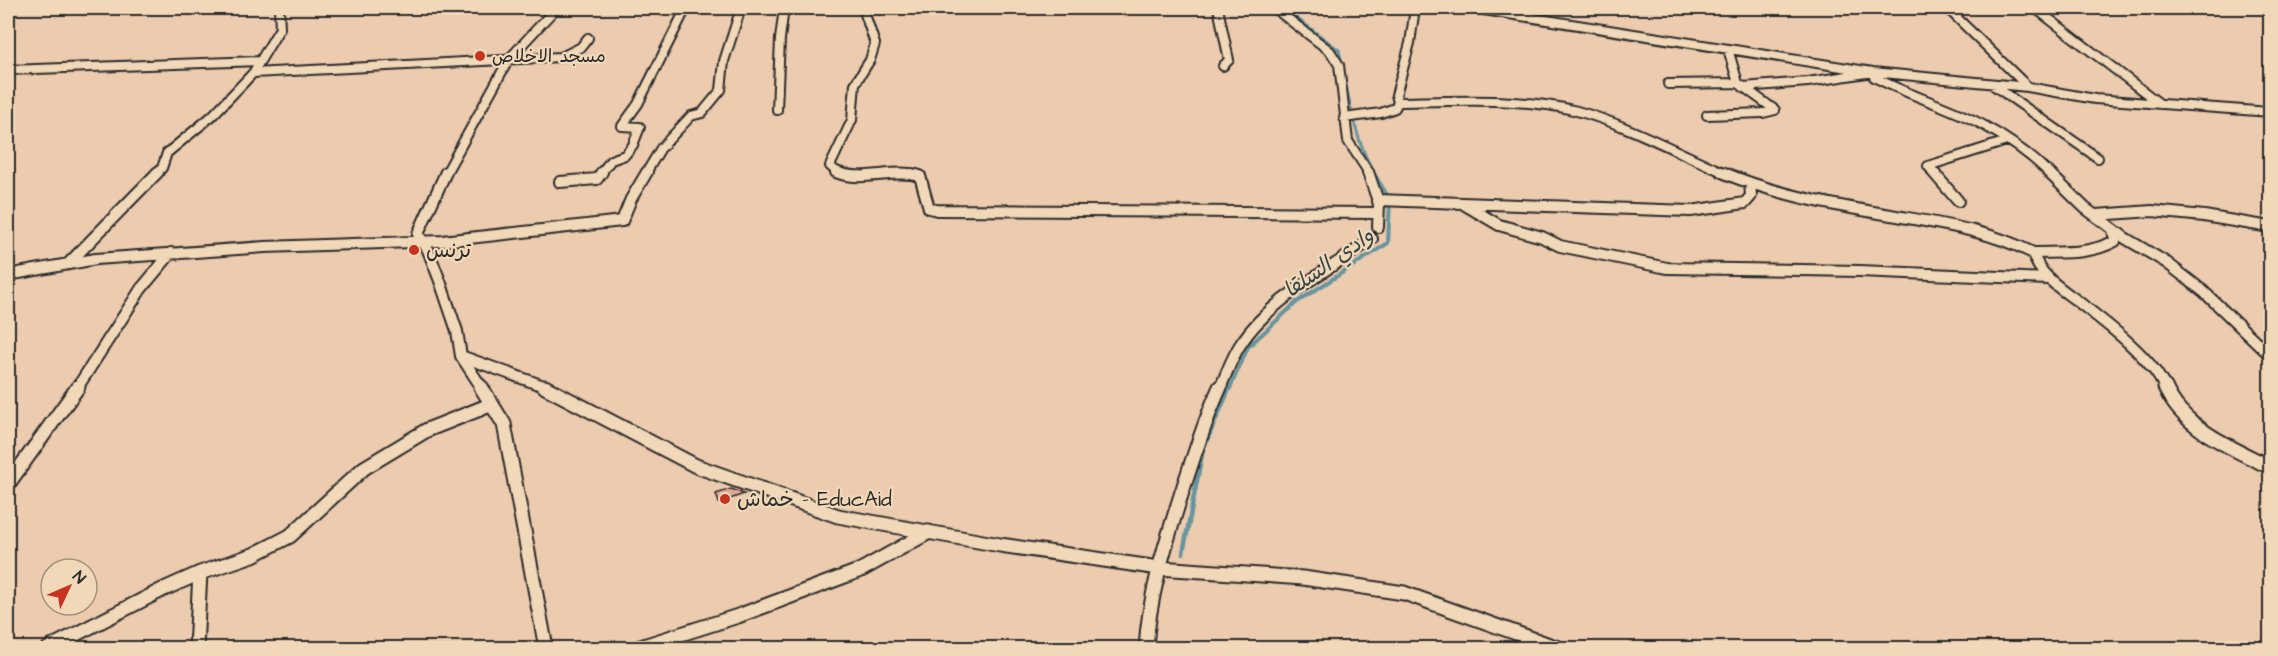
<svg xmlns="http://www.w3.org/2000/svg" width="2278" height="656" font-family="'Architects Daughter','Playpen Sans Arabic',sans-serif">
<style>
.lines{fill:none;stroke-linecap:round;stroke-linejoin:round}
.stream-far2{stroke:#66959f;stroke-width:3}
.stream-far1{stroke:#66959f;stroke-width:4}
.stream{stroke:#66959f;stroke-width:4.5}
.building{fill:#dfa998;stroke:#2b2b2b;stroke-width:1.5}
.street-far2-casing{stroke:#2b2b2b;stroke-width:12}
.street-far1-casing{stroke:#2b2b2b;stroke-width:14}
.street-casing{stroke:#2b2b2b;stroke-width:17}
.street-far2{stroke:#f0d8b8;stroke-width:8}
.street-far1{stroke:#f0d8b8;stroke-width:10}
.street{stroke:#f0d8b8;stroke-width:13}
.poi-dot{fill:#c8321e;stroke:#f0d8b8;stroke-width:2}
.labels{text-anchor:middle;stroke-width:4.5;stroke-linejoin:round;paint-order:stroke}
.far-poi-label{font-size:18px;fill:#2b2b2b;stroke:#f0d8b8;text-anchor:start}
.poi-label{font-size:21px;fill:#2b2b2b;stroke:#f0d8b8;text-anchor:start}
.water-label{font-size:22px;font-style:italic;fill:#3a4648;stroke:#f0d8b8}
</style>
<rect width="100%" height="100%" fill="#eccbaf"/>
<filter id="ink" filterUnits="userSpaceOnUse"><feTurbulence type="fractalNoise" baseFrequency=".0167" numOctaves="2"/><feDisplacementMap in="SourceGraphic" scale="12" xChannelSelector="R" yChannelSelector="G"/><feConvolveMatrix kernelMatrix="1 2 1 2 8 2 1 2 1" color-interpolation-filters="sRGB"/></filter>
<g filter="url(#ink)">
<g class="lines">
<path class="stream-far2" d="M1283,8L1339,50C1348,91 1353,137 1374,173"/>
<path class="stream-far1" d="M1230,388L1248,347L1297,302L1388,243L1390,200L1373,172"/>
<path class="stream" d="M1183,553L1203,449L1230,387"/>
</g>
<path class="building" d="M731,489L744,494L719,503L716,494Z"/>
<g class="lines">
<g class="street-far2-casing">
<path id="street-far2" d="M1218,8L1229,60L1223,66
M1274,8L1330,51L1339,65L1348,141L1369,173
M1471,8L1873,72L2028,87L2095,99L2270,112
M1947,8L2028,87
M2035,8L2160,104
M8,70L259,61
M253,73L561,57L581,47L588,38
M1668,84L1738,83
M1993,85L2098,158
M1743,87L1808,82L1873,72L1874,77C1910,96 1950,107 1985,126C2008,139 2031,155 2049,173
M1398,102C1455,101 1522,97 1577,111C1628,125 1677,152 1725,173
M777,110L780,39L784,8
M1707,115L1763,113L1775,110L1738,83L1728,49
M1344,118L1381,113L1395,108L1398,102L1396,95L1410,43L1415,8
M157,173L162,168L167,153L212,116L253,73L280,28L279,8
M446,173L509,59L556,8
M601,173L611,160L625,155L633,145L640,127L622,126L638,104L686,8
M646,173L661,148L691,116L702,113L721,90L724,61L741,8
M838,173L830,166L852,120L855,84L870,60L875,44L863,8
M907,173H911
M1934,173L1928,166L2007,141"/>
</g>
<g class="street-far1-casing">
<path id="street-far1" d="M446,172L418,234L428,250L440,281L457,331L461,356L482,388
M836,172C862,183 893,168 920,176L929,208L937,210L1377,213
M1368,172L1379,204L1378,227
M1722,172C1773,194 1836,206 1891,215C1941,224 1988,230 2033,253
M1933,172L1958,201
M2048,172L2085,208L2125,238L2167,263L2203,291L2270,355
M560,182L597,179L602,172
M1378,200L1691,211L1745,203L1751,196L1750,183
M1465,205L1499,225L1542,237L1560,246L1667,268L1860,271L2048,279
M2096,215L2152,211L2204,216L2270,227
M2113,229L2115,241C2089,255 2062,252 2033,253C2039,275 2058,287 2076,300C2103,321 2152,357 2165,388
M69,263L158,172
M8,275L96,259L265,247L442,241L622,221L631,199L647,172
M461,356L549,388
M77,388L141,289L171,253
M1220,388C1227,373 1232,356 1242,342C1272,297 1329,271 1372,239"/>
</g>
<g class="street-casing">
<path id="street" d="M481,387L504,424L546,648
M545,387L696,466L838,516L1000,545L1159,568L1303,578L1404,593L1558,648
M2165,387C2182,428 2232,448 2270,467
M8,484L78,387
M49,648L164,589L200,573L253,555L290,536L364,468L427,430L490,405
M196,648L200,573
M637,648L738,616L861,570L929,532
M1146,648C1149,595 1165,546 1181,495C1193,459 1204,422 1220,387"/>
</g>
<use href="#street-far2" class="street-far2"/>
<use href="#street-far1" class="street-far1"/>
<use href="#street" class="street"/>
</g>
</g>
<g class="poi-dot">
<circle cx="480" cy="56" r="6"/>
<circle cx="414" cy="250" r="6"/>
<circle cx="725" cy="499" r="6"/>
</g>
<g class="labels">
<g class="far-poi-label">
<text x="492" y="62">مسجد الاخلاص</text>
</g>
<g class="poi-label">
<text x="426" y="257">ترنس</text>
<text x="737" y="506">خماش - EducAid</text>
</g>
<g class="water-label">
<text transform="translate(1328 262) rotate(-35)" y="8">وادي السلقا</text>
</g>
</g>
<rect width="2278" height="656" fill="none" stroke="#f0d8b8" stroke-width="30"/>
<rect x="15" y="15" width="2248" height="626" fill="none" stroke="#2b2b2b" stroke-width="2" filter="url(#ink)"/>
<g transform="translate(69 587) rotate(46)"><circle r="28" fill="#f0d8b8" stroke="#a19380" stroke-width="1.5"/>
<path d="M0-4.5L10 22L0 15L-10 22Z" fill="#c8321e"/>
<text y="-9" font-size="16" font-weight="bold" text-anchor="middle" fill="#2b2b2b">N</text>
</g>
</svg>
